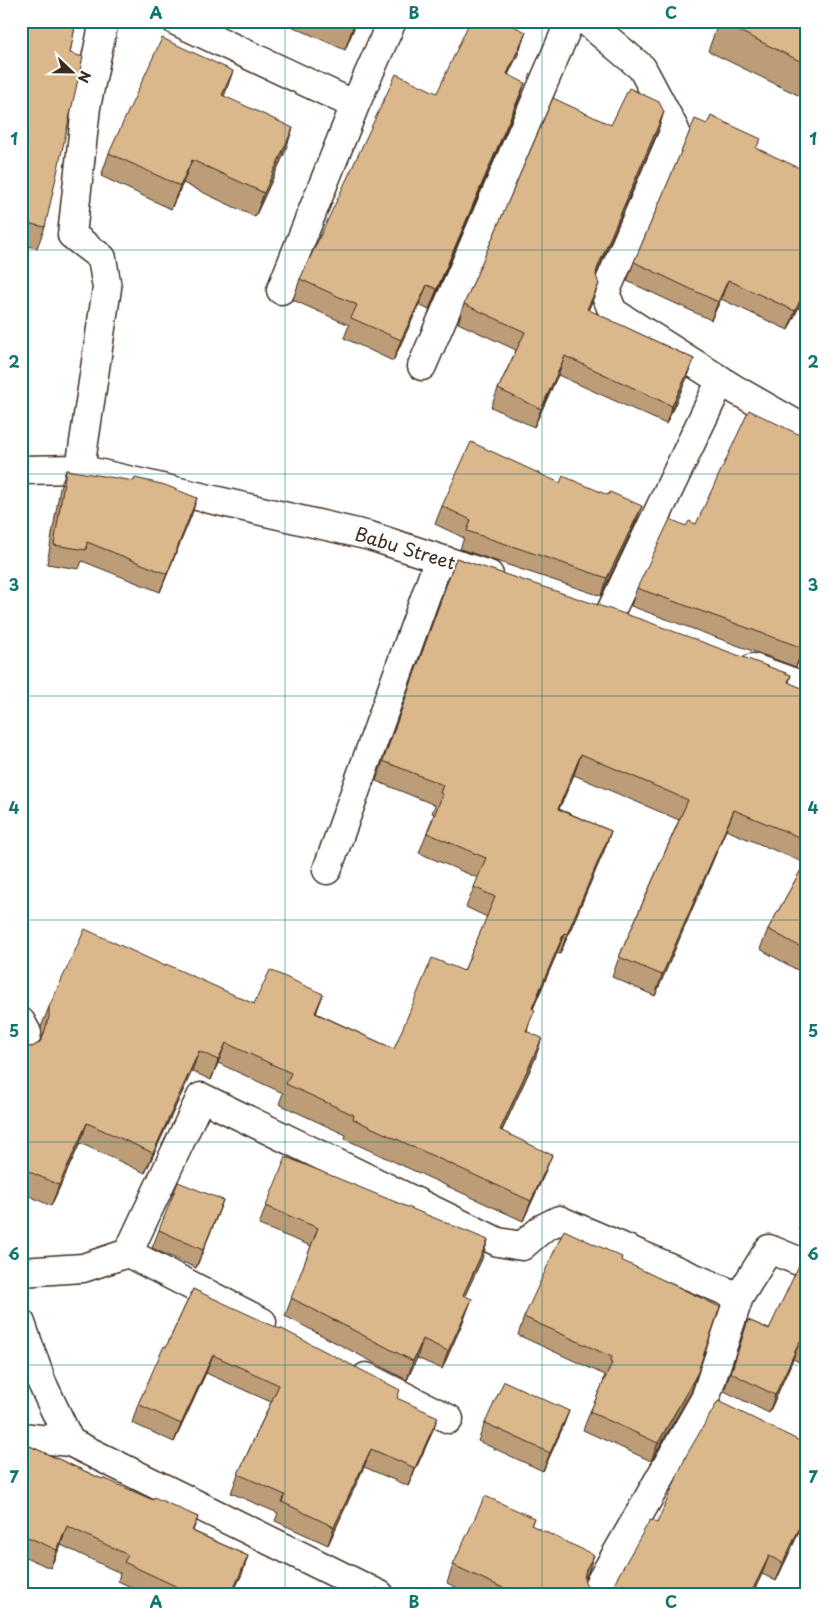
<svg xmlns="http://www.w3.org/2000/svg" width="827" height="1616" font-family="'Playpen Sans',sans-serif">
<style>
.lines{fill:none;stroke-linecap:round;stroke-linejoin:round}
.minor-casing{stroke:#3b2a1e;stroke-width:31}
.minor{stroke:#fff;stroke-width:28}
.wall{fill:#bc9d78;stroke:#3b2a1e}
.shaded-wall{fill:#998062;stroke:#3b2a1e}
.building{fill:#dbb78c;stroke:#3b2a1e}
.grid{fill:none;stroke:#0f766e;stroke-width:1;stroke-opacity:0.55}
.labels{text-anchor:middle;stroke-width:4;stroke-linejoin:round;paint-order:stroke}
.street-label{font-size:18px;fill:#3b2a1e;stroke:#fff}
.neatline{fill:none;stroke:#0f766e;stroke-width:2}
.grid-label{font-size:16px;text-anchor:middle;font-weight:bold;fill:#0f766e}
</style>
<rect width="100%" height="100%" fill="#fff"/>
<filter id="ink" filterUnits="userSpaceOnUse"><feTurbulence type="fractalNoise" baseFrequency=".02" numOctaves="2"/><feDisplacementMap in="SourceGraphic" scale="10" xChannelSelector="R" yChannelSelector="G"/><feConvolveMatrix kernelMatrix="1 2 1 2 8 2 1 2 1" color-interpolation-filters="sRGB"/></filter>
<g filter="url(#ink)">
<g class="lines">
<g class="minor-casing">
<path id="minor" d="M176,21L355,105
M586,21L642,68L675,130L605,293L613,312L736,390L806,430
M281,290L355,105L392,21
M422,366L570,21
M80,469L107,288L102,258L72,235L86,107L104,21
M21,470L80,469L370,536L489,575
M609,615L721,380
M753,668L806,687
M327,870L439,559
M21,1022L27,1033L21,1052
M128,1253L262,1322
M21,1272L83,1268L128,1253L201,1097L498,1242L522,1246L543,1228L559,1220L739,1297
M21,1323L42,1383L70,1442L380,1595
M366,1377L449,1419
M21,1437L70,1442
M593,1595L705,1399L739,1297L769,1249L806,1264"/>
</g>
<use href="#minor" class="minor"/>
</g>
<path class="wall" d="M21,21H76L70,53L45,227L37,248L21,245Z
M280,21H357L345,50Z
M719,21H806V99L708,51Z
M519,52L508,75L518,103L429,310L419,305L393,361L344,338L349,325L293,300L300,279L437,93Z
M224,96L285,152L255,217L183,183L171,209L101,176L109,153Z
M611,125L658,131L596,274L592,302L588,310L694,359L687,378L666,424L558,375L534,427L491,407L498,389L516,350L458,323L464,304Z
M757,149L806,292L788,330L721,299L711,320L627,281L634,262Z
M806,438V649L804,648L796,667L631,606L637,588L686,526L696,524Z
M66,470L197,498L160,592L82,561L79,569L47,564L60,488Z
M442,506L635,524L601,596L460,549L464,538L435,524Z
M456,558L791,675L789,683L806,690V975L760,949L768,929L805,863L726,830L655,996L612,977L619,957L679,820L574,775L559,809L611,831L604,851L560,954L557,953L533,1009L527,1032L535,1059L502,1131L544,1175L523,1221L345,1139L346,1135L279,1104L283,1093L218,1063L211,1080L192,1071L145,1173L80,1143L51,1206L21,1192V1045L23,1046L32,1047L39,1043L42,1037L41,1027L49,1007L165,966L254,1004L323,994L316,1013L394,1049L464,971L487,917L466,907L478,878L419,853L434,814L432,813L435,805L376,781Z
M223,1200L196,1268L152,1248L159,1230Z
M266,1206L482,1259L465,1295V1317L442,1369L417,1358L407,1380L285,1316L311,1246L259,1225Z
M806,1209V1232L798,1229Z
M806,1259V1353L804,1352L799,1362L793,1359L769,1413L724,1391L748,1320L769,1329Z
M621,1260L691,1393L651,1461L583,1430L590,1412L604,1381L603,1380L605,1375L518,1335L524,1317Z
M193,1289L397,1398L431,1435L408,1486L364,1467L328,1545L275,1521L278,1513L231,1493L238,1474L271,1402L206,1373L174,1442L132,1423L138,1404L166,1347Z
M569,1411L562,1429L543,1471L478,1441L485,1423Z
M21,1442L102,1479L153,1500L198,1517L193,1531L248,1556L242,1574L232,1595H148L118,1581L120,1573L61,1545L50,1568L21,1555Z
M806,1444V1535L799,1532L776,1581L762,1574L752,1595H472L447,1583L453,1565L534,1518L531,1526L588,1573L584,1579L586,1585L591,1590L600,1593L608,1590L613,1585L657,1523Z"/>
<path class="shaded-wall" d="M355,21H357L345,50Z
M526,32L519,52L499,94L507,74Z
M233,71L225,94L213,118L222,95Z
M525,83L518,103L429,310L437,289Z
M664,112L658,131L591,287L597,269Z
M293,128L285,152L255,217L264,193Z
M192,160L183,183L171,209L180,186Z
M728,280L721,299L711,320L718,302Z
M599,284L592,302L580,328L587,309Z
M427,285L419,305L393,361L401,340Z
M806,288V292L788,330L795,311Z
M565,356L558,375L534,427L541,409Z
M694,359L687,378L666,424L672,406Z
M197,498L191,517L160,592L167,574Z
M642,506L635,524L601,596L607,578Z
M806,642V644L796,667L803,648Z
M581,754L574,775L550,829L558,809Z
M734,810L726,830L655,996L662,975Z
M611,831L604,851L560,954L567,934Z
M564,933L557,953L524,1029L532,1008Z
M323,994L316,1014L315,1013Z
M542,1038L535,1059L493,1150L500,1130Z
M226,1043L218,1063L211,1080L218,1060Z
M199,1051L192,1071L145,1173L153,1153Z
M87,1123L80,1143L51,1206L59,1185Z
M552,1155L544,1175L523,1221L531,1201Z
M223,1200L216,1219L196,1268L203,1250Z
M488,1240L482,1259L457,1313L463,1295Z
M472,1299L465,1317L442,1369L448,1351Z
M423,1339L417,1358L407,1380L413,1361Z
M800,1341L793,1359L769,1413L775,1395Z
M806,1343V1346L804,1352L799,1362Z
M213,1355L206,1373L174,1442L181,1424Z
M29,1357L23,1375L21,1379V1375Z
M697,1374L691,1393L651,1461L658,1443Z
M569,1411L562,1429L543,1471L550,1453Z
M438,1417L431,1435L408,1486L415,1468Z
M371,1449L364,1467L328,1545L334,1527Z
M805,1514L799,1532L776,1581L783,1563Z
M67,1526L61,1545L50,1568L57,1550Z
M594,1555L588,1573L579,1587L586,1569Z
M248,1556L242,1574L232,1595H231Z
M769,1556L762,1574L752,1595H750Z"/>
<path class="building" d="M25,21H76L70,53L83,57L45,227L21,222V37Z
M470,21H503L526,32L507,74L525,83L437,289L427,285L401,340L351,318L357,305L300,279L396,74L437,93Z
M719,21H806V64Z
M162,38L233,71L222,95L293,128L264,193L192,160L180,186L109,153Z
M629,88L659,102L664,112L597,269L596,275L599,284L587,309L694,359L672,406L565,356L541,409L498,389L525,332L464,304L553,98L611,125Z
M711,116L761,139L756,148L806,171V288L795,311L728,280L718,302L634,262L695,119L707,124Z
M749,410L806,438V642L803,648L637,588L670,519L686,526L689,521L696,524Z
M471,442L560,483L563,476L608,495L610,492L642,506L607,578L467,531L471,520L442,506Z
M66,470L134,481L135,478L165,485L197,498L167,574L87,542L86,550L54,545Z
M456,558L643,620L791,675L788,682L806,690V840L734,810L662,975L619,957L688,800L581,754L558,809L611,831L567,934L564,933L532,1008L535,1010L526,1031L542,1038L500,1130L552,1155L531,1201L353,1119L354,1115L286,1084L291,1073L226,1043L218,1060L199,1051L153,1153L87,1123L59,1185L21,1168V1045L23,1046L32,1047L39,1043L43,1037L49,1017V1007L85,929L165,966L166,964L254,1004L270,970L323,994L315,1013L394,1049L432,958L464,971L495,897L474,887L486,858L427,833L443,794L440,793L443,785L383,761Z
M806,861V950L768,929Z
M286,1157L488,1240L463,1295L472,1299L448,1351L423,1339L413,1361L291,1298L318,1228L266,1206Z
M178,1182L223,1200L203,1250L159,1230Z
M564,1230L622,1257L621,1260L720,1307L697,1374L658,1443L590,1412L612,1363L610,1362L612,1357L524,1317Z
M802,1259H806V1343L800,1341L775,1395L731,1373L748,1320L769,1329Z
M193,1289L280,1329V1328L400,1390L397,1398L438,1417L415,1468L371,1449L334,1527L282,1502L285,1495L238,1474L279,1385L213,1355L181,1424L138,1404L164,1346L166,1347Z
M21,1352L29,1357L21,1375Z
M504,1381L569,1411L550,1453L485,1423Z
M718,1401L806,1444V1514L783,1563L769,1556L750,1595H518L453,1565L485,1496L534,1518L531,1525L594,1555L586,1569L584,1578L586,1585L591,1590L600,1593L608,1590L613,1585L650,1520L657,1523L686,1456Z
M21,1442L102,1479L103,1478L153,1500L154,1497L198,1517L192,1531L248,1556L231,1595H184L186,1591L124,1562L128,1555L67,1526L57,1550L21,1534Z
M376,1588L389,1595H373Z"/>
</g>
<path class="grid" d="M285,21V1595M542,21V1595M21,250H806M21,474H806M21,696H806M21,920H806M21,1142H806M21,1365H806"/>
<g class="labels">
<g class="street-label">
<text transform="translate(405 549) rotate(17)" y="6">Babu Street</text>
</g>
</g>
<rect width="827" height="1616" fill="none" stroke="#fff" stroke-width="55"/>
<g transform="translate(72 72) rotate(112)" stroke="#ffffff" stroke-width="4" paint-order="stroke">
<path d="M0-4L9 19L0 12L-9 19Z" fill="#3b2a1e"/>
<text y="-8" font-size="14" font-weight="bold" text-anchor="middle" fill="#3b2a1e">N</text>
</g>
<rect x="28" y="28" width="772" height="1560" class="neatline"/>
<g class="grid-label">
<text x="156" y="19">A</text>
<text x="414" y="19">B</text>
<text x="671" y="19">C</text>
<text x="14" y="145">1</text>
<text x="813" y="145">1</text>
<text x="14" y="368">2</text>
<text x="813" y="368">2</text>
<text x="14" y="591">3</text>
<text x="813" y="591">3</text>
<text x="14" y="814">4</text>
<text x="813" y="814">4</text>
<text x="14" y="1037">5</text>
<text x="813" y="1037">5</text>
<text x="14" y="1260">6</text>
<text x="813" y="1260">6</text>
<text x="14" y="1483">7</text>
<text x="813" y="1483">7</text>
<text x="156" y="1608">A</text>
<text x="414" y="1608">B</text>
<text x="671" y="1608">C</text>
</g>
</svg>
